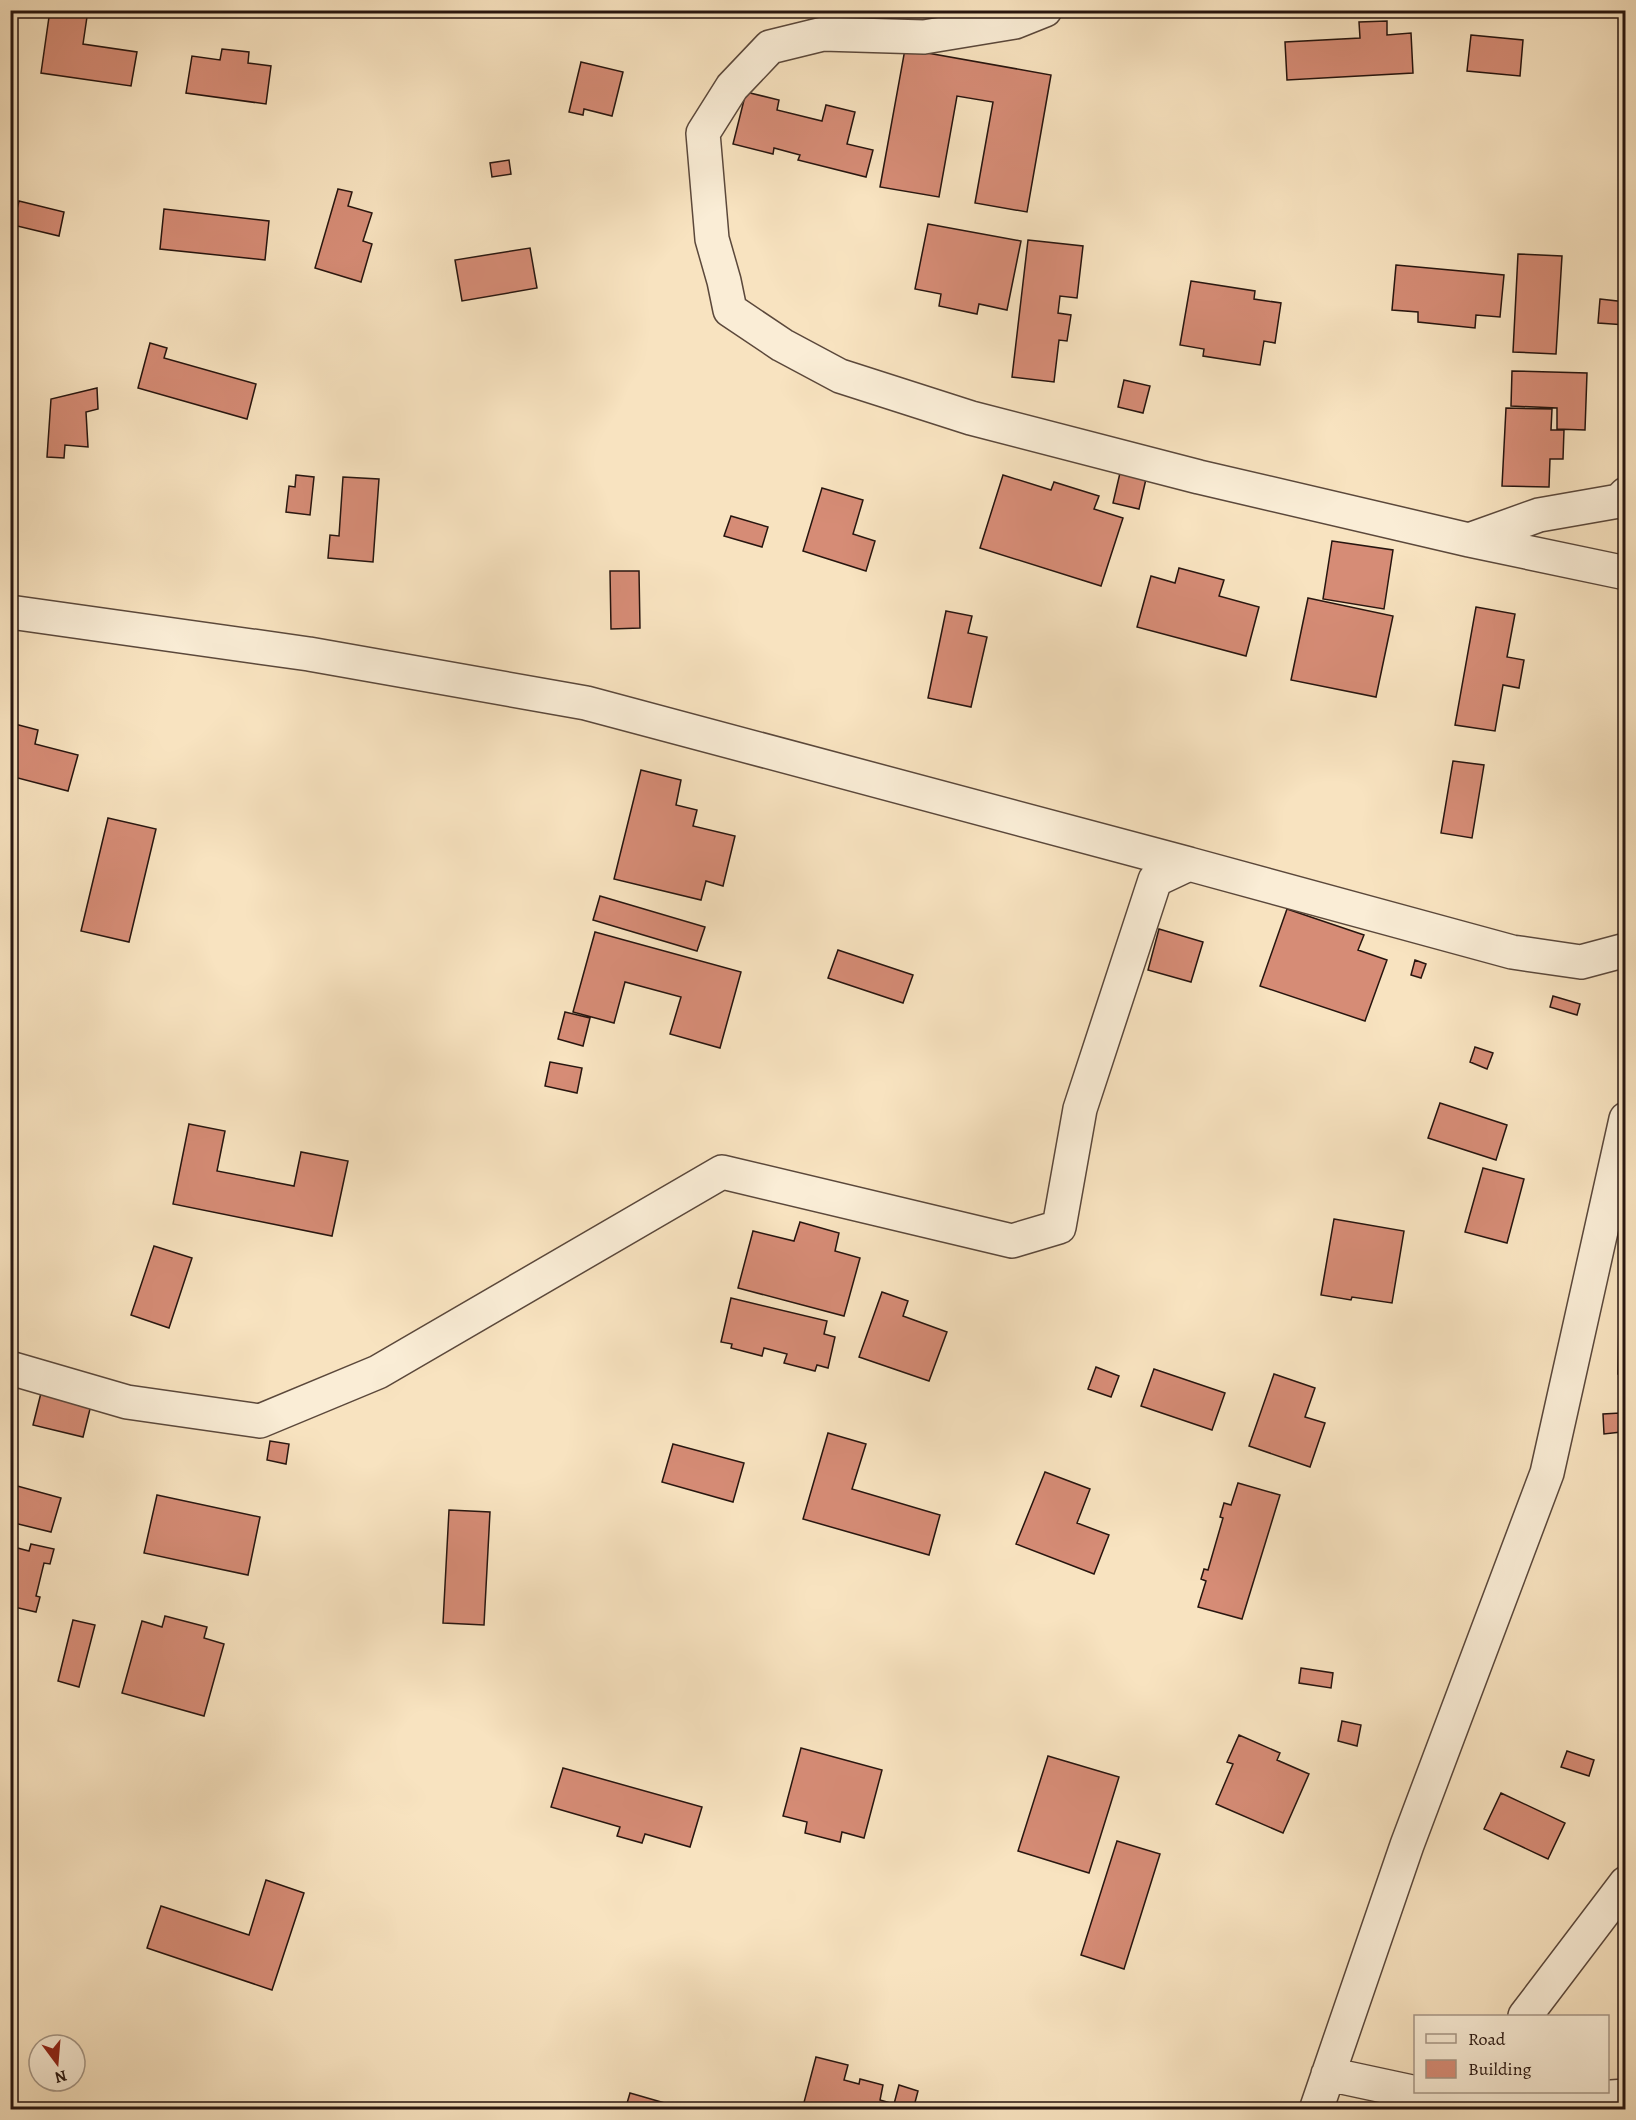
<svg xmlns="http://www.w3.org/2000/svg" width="1636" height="2120" font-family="Alegreya,serif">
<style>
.building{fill:#d68c76;stroke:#27150f;stroke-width:1.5}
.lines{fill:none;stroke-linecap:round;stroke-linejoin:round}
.minor-casing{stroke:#5b483b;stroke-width:36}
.minor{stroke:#faedd6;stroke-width:33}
</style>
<rect width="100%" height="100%" fill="#f8e3c0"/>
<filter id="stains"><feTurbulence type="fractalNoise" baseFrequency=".00333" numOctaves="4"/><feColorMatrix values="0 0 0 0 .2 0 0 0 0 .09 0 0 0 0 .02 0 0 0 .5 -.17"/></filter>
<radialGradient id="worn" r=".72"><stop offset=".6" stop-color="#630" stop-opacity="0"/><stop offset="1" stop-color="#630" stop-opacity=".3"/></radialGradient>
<path class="building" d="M50,10H88L83,44L137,52L131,86L41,73Z
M1387,21V35L1411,33L1413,73L1287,80L1285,42L1360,38L1359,22Z
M1471,35L1523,40L1520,76L1467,71Z
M222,49L249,52L248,63L271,66L266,104L186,93L192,56L220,60Z
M905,49L1051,75L1027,212L975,203L993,102L957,96L939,197L880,187Z
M581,62L623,72L612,116L584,109L583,115L569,112Z
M746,92L779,100L777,110L822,121L826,105L855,112L847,144L873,150L866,177L798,160L800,155L774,148L773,154L733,144Z
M509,160L511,174L492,177L490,163Z
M338,189L352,192L348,206L372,213L363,241L372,244L361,282L315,268Z
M19,201L64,212L59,236L13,225Z
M164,209L269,221L265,260L160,249Z
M928,224L1021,241L1007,310L979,304L977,314L939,306L941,294L915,289Z
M1028,240L1083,246L1077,298L1060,296L1058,313L1071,315L1067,341L1059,340L1054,382L1012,377Z
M530,248L537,288L462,301L455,260Z
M1518,254L1562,256L1556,354L1513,352Z
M1396,265L1504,275L1500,317L1476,315L1475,328L1418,322V312L1392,310Z
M1191,281L1255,291L1254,299L1281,303L1275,343L1264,341L1260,365L1203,356L1204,349L1180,345Z
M1600,299L1626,302V325L1598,323Z
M150,343L167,348L164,358L256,384L247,419L138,388Z
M1512,371L1587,373L1585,430L1557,429V408L1511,406Z
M1124,380L1150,386L1143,413L1118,407Z
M97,388L98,409L86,412L88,447L65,445L64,458L47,457L51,399Z
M1506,408L1552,409L1551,430H1564L1563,459H1550L1549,487L1502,486Z
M1120,473L1146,479L1139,509L1113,503Z
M296,475L314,477L310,515L286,512L289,486L295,487Z
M1003,475L1051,490L1054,482L1099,496L1094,509L1123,518L1101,586L980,548Z
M343,477L379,479L373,562L328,558L330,535L339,536Z
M822,488L863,500L853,534L875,541L866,571L803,551Z
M731,516L768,527L762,547L724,536Z
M1332,541L1393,550L1384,609L1323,599Z
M1179,568L1224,580L1219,596L1259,607L1246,656L1137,627L1151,576L1175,583Z
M610,571H639L640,628L611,629Z
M1308,598L1393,616L1376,697L1291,680Z
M1476,607L1515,614L1507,657L1524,660L1519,688L1503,685L1495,731L1455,725Z
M946,611L972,616L968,633L987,637L971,707L928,698Z
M11,723L38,730L35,744L78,755L68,791L10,776Z
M1453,761L1484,765L1472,838L1441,833Z
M641,770L681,780L676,805L697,810L693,826L735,836L723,886L706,881L701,900L614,879Z
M108,818L156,829L129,942L81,931Z
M600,896L705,927L697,951L593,920Z
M1287,909L1364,935L1358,950L1387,960L1365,1021L1260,986Z
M1159,929L1203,942L1191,982L1148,970Z
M595,932L741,972L720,1048L670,1034L681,997L625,982L614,1023L573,1012Z
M838,950L913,975L903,1003L828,978Z
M1415,960L1426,964L1421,978L1411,975Z
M1553,996L1580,1004L1577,1015L1550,1007Z
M565,1012L590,1018L583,1046L558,1039Z
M1475,1047L1493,1053L1487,1069L1470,1062Z
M550,1062L582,1068L577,1093L545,1086Z
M1440,1103L1507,1125L1496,1160L1428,1138Z
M189,1124L225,1131L217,1171L294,1186L301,1152L348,1161L332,1236L173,1204Z
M1483,1168L1524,1179L1507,1243L1465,1232Z
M1334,1219L1404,1231L1392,1303L1352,1297L1351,1300L1321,1295Z
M800,1222L839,1233L835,1251L860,1258L844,1316L738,1288L753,1231L794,1241Z
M154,1246L192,1258L169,1328L131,1315Z
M882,1292L908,1301L903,1316L947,1332L929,1381L859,1357Z
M731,1298L827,1321L824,1334L835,1337L828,1368L817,1365L815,1371L784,1363L787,1354L764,1348L762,1356L731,1348L732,1344L721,1342Z
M1619,1320H1626V1375L1618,1374Z
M1096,1367L1119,1376L1111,1397L1088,1389Z
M1154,1369L1225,1393L1212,1430L1141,1406Z
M1274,1374L1315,1388L1305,1417L1325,1423L1310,1467L1249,1446Z
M41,1393L91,1405L83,1437L33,1425Z
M1620,1413L1621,1432L1604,1434L1603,1414Z
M828,1433L866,1444L852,1489L940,1515L929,1555L803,1519Z
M270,1441L289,1444L286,1464L267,1460Z
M673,1444L744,1463L733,1502L662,1482Z
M1045,1472L1090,1489L1077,1523L1109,1535L1094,1574L1016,1544Z
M1238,1483L1280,1495L1242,1619L1198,1607L1206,1581L1201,1579L1204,1569L1208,1570L1223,1518L1220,1517L1224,1503L1231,1505Z
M10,1484L61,1498L51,1532L10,1522Z
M157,1495L260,1517L248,1575L144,1553Z
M449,1510L490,1512L484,1625L443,1623Z
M31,1544L54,1549L50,1564L44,1563L36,1596L40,1597L36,1612L14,1607V1604L10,1603V1546L29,1551Z
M165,1616L207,1627L204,1638L224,1644L204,1716L122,1693L142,1621L162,1627Z
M73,1620L95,1625L79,1687L58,1681Z
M1301,1668L1333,1673L1331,1688L1299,1683Z
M1342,1721L1361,1725L1357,1746L1338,1741Z
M1239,1735L1280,1753L1277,1760L1309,1774L1283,1833L1216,1804L1233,1764L1227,1762Z
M801,1748L882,1770L864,1838L842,1832L840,1842L805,1833L807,1822L783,1816Z
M1567,1751L1594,1760L1589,1776L1561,1767Z
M1048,1756L1119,1777L1089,1873L1018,1851Z
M563,1768L702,1807L690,1847L645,1834L642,1843L617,1836L620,1827L551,1807Z
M1501,1793L1565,1823L1548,1859L1484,1829Z
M1117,1841L1160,1854L1124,1969L1081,1955Z
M266,1880L304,1893L272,1990L147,1948L161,1906L249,1935Z
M816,2057L848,2065L844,2080L859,2084L860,2079L883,2085L880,2100L894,2104L899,2085L918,2091L913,2110H802Z
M630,2093L689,2110H625Z"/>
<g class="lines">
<g class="minor-casing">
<path id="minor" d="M1045,10L1015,22L924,37L823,34L770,47L732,87L703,133L712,239L724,281L730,310L782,345L840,376L971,418L1199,477L1469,540L1626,573
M1469,540L1539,515L1619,501L1626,494
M10,612L309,654L586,703L1189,864
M10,1368L127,1402L260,1421L378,1372L722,1172L1012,1241L1059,1227L1080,1109L1155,880L1189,864L1512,952L1581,962L1626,950
M1525,2016L1626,1883
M1328,2074L1477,2106L1626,2096
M1316,2110L1407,1845L1547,1473L1626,1119"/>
</g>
<use href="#minor" class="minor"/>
</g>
<rect width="1636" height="2120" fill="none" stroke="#f8e3c0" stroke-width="36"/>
<rect x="12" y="12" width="1612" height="2096" fill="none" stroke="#27150f" stroke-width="3"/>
<rect x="18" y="18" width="1600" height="2084" fill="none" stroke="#27150f" stroke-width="1.5"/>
<rect x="1414" y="2015" width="195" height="78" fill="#faedd6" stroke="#a69786" stroke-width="1.5"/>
<rect x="1426" y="2034" width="30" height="9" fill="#faedd6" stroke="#a69786" stroke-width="1.5"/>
<text x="1468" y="2045" font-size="18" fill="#27150f">Road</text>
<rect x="1426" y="2060" width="30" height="18" fill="#d68c76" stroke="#a69786" stroke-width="1.5"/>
<text x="1468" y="2075" font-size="18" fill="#27150f">Building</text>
<g transform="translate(57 2063) rotate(164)"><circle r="28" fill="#faedd6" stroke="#a69786" stroke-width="1.5"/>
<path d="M0-4.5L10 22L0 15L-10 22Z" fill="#8f2418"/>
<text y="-9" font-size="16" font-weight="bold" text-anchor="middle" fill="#27150f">N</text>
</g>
<rect width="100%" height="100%" filter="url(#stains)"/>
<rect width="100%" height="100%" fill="url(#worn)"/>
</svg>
